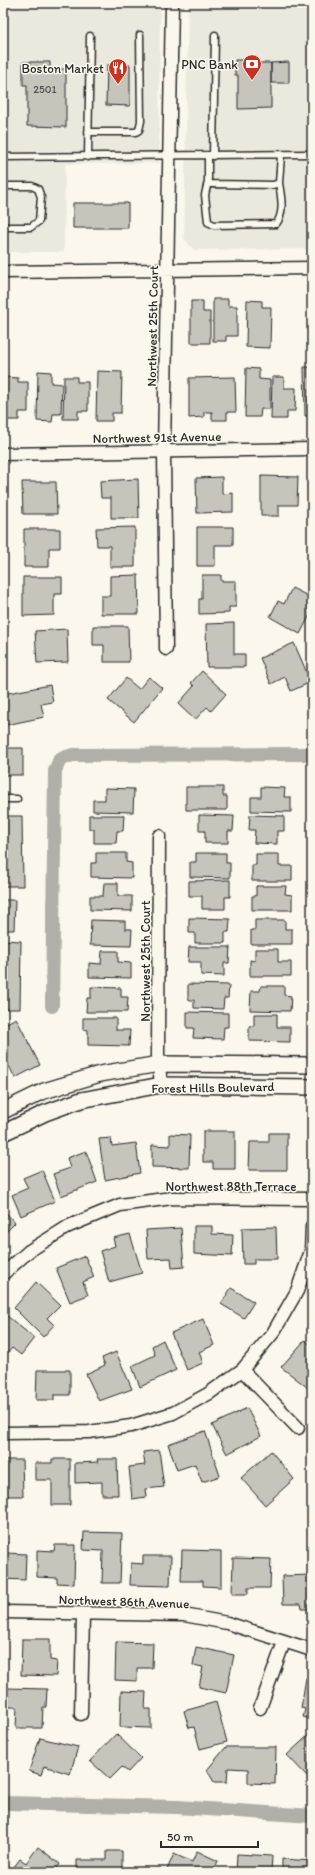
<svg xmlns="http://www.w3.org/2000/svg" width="315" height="1875" font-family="Itim,sans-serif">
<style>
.built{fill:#ebe8de}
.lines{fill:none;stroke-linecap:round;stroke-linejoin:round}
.canal{stroke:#b1afa7;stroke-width:14}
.building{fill:#c7c4bc;stroke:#2b2b2b}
.service-casing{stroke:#2b2b2b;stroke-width:9}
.minor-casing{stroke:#2b2b2b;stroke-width:15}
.tertiary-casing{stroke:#2b2b2b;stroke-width:18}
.service{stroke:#fbf7ec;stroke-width:6}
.minor{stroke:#fbf7ec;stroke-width:12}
.tertiary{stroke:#fbf7ec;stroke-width:15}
.labels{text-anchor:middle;stroke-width:3;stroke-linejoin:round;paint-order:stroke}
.number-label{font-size:11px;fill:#52514f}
.poi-label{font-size:13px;fill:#2b2b2b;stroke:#fbf7ec;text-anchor:end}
.street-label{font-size:13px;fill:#2b2b2b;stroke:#fbf7ec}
</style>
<rect width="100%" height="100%" fill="#fbf7ec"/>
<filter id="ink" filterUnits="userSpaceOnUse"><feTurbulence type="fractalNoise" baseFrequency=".025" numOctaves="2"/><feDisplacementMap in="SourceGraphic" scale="8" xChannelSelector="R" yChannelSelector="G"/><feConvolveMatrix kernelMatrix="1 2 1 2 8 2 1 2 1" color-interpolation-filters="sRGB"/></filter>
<g filter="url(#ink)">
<path class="built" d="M3,3H160L159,163L65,164L64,252H3Z
M188,3H312V249L194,250L184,239Z"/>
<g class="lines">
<path class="canal" d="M52,1006L55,771L60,759L73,755L312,754
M3,1803L177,1807L312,1816"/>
</g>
<path class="building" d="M235,60H256V63H271V108L238,109V75H235Z
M23,62H50V69H66V127L27,126V85H23Z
M289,62V83H271V63Z
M107,65H130V106L106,105Z
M73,203H128V228H73Z
M213,299H228V306H237V336H226V341H213Z
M247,300L262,301V307H271L270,348L246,347Z
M191,301H203V312H210V343H191Z
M304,367H312V416H305Z
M246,368L259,369V379L270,380V409H261L260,417H245Z
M38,371L51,372V383L62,384L61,414H53L52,422L37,421Z
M97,371L122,372L121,413H112V421H96Z
M4,377L18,378V382H28V412H19V420H4Z
M64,377H77V382H88V411H78V419H63Z
M235,377L236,412H227V420H212V412H204V417L189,418V378Z
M272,377H284V388H296L295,411H287V419H271Z
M261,476L298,477L297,505H279V516H261Z
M222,477V494L233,493V512L197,513L196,478Z
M138,479L139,518H111V498H101L100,481Z
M22,482H56L57,514H23Z
M135,527V567H110V546H97L96,528Z
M197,527H233V545H215V566H197Z
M24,529H60V548H49V567H24Z
M138,575L139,614H101V596H110V576Z
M202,575H221V581H236V607H229V613L199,614V599H202Z
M23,577H62V594H54V615L23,616Z
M292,588L312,598V611L300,634L270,617L278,601L284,604Z
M234,623V654H245V667H207L206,624Z
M93,626H128L129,662H104V645H93Z
M67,629L68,662L37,663L35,631Z
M294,643L311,682L291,691L285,677L271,684L260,658Z
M202,671L226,694L211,711L207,707L195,720L178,704L194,686L191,683Z
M149,677L162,688L134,722L108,700L126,678L139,689Z
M50,685L53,702L41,704L44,717L6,725L3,710V694Z
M3,748H23V775H3Z
M186,787H223V796H227V810H186Z
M261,787L285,788L284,797H291V812L251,811V797H261Z
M105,788L134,789L133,812L93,811V800H105Z
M89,815H124L123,831H117L116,843H94V829H89Z
M199,815L234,816L233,831H228V843H205V831H199Z
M250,815L284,816V831H277V844L254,843L255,830H249Z
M3,816H22L23,886H3Z
M96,853H126V862L132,863V878L91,877V863H96Z
M196,853H226V863H230V878L190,877V862H196Z
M256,854H279V866H292V881H252V865H256Z
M230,880V897H225V909H202V896H189V881Z
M104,883H118V896H132V911L90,910V896H103Z
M256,886H286L285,894L292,895V910H252V896H256Z
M3,900H15L14,930H3Z
M189,918L230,919L229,932H225V943H195V933H189Z
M91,920L125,921V929H132L131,946L90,945Z
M255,920H285V929H292V944H251V930H255Z
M3,940L21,941L20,1009H3Z
M189,947H230L229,963H224V976L201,975V962H188Z
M255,949H278V962H291V976H250V960L255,961Z
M102,951H118V962L131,963V978L89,977V963L101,964Z
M188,984L229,985L228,998H224L223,1009L194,1008V1000H188Z
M261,986H284V995L291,996L290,1011L250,1010L251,991H260Z
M91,987L121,988V997H128L127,1012H86L87,998H91Z
M187,1012L228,1013V1027H224L223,1039L193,1038L194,1028H187Z
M254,1014H277V1027H290V1042L249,1041V1026H254Z
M16,1018L40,1065L15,1078L3,1054V1025Z
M83,1018H116V1030H130L129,1046L88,1045V1030L83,1029Z
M203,1131H235V1169H213V1162H203Z
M269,1133H287V1170H249L250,1142H269Z
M170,1134L190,1135L189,1168L152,1167V1145L170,1146Z
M111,1138L112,1146L136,1143L140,1173L105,1180L99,1139Z
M86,1151L97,1182L61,1196L53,1174L70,1168L67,1158Z
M42,1170L55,1201L21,1216L12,1195L28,1188L23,1178Z
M3,1209L15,1223L3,1235Z
M194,1226H212V1234L233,1235L232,1256L194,1254Z
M276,1227L277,1259H254V1264H243L242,1228Z
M181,1228L184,1267L172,1268L171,1258L148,1259L146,1230Z
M130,1234L142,1273L109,1282L100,1251L115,1246L113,1238Z
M85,1256L94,1277L83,1282L88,1295L70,1302L56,1268Z
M36,1282L60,1305L47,1318L54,1325L43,1337L14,1308Z
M231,1288L254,1302L244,1318L221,1304Z
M6,1315L34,1338L21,1355L12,1348L3,1358V1318Z
M203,1319L214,1345L199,1352L203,1363L187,1370L171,1333Z
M163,1340L176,1370L140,1387L132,1366L155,1355L152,1346Z
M305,1340L312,1346V1391L281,1367Z
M116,1352L132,1389L99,1401L86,1374L105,1365L102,1358Z
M37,1370H70V1395H54V1400H36Z
M3,1382L7,1384L3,1394Z
M247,1408L261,1436L227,1454L212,1425Z
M205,1431L220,1476L202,1482L195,1464L177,1470L168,1444Z
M159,1450L164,1487L145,1489L146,1497L132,1499L129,1467L145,1465L143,1452Z
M271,1451L294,1479L265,1505L241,1478Z
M52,1459H70V1505H52V1480H35V1463H52Z
M97,1459H117L118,1495H102V1482L75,1483V1463L98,1462Z
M3,1460H22L23,1496H7V1488H3Z
M84,1532L122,1533L120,1583H102L103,1551L83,1550Z
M3,1542H7L6,1553L26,1554L25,1580L3,1579Z
M55,1545H75L74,1584L57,1583V1578L37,1577V1550L54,1551Z
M182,1550L221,1551V1587L203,1586V1581H181Z
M143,1556H171L170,1586L130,1585L131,1563L143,1564Z
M233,1558L271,1559L270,1588H248V1594H232Z
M312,1575V1609H302L301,1604H283L282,1576Z
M22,1639H50V1660L57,1661L56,1676L21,1675Z
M116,1642L153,1643L152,1668H137V1681L115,1680Z
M196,1647L234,1655L226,1693L199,1687L203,1667L193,1665Z
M306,1678L312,1679V1719L303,1717L305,1709L301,1708Z
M6,1688L47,1689L46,1707H43L42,1728H16L17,1707H6Z
M121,1691L146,1692L145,1709H151V1728L120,1727Z
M216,1702L227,1742L200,1749L194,1727L189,1728L184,1711Z
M312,1732V1771L307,1776L287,1755Z
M116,1734L141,1758L128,1772L122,1767L110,1779L90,1761Z
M40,1738L78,1747L70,1774L44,1766L41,1775L29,1771Z
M226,1747H276L275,1784L248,1783V1769L228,1768L227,1782H214L207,1770Z
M38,1847L60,1864L54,1872H10L20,1859L26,1863Z
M107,1851H122V1867L124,1872H77V1860H107Z
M197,1851L218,1861L213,1872H166L174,1854L192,1862Z
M237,1854L272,1856L271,1872H236Z
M282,1859L312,1861V1872H282Z"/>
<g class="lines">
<g class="service-casing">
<path id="service" d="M88,132H136L139,130L141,121L140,35
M208,156V181L211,184L273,185L279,183L281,155
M213,156L215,35
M3,157L312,154
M88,157L90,36
M208,181L205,195L208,222L214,225L276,224C285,213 281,196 279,183
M3,186H32L38,189L41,197L39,221L31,227H3
M3,799H17"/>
</g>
<g class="minor-casing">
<path id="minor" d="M3,272L312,268
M3,454L312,449
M166,649L164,450L172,3
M159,836L158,1055L161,1085
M3,1274L29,1251L69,1226L120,1205L172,1198L312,1199
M242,1370L298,1428
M3,1433L89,1432L131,1426L173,1413L208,1394L242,1370L273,1333L297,1291L311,1251L312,1226
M3,1612L184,1615L227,1623L312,1650
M260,1708L284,1642
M81,1714L83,1614"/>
</g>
<g class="tertiary-casing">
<path id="tertiary" d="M3,1111L44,1091L100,1074L159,1064L312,1065
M3,1133L45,1113L81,1100L161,1085L312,1087"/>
</g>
<use href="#service" class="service"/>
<use href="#minor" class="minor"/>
<use href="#tertiary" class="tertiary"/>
</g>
</g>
<defs>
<g id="bank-pin" transform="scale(1)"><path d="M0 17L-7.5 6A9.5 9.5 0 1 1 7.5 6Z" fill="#c8321e" stroke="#fbf7ec"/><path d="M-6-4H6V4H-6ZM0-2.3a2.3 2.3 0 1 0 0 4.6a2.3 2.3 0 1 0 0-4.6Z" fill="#fff"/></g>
<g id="restaurant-pin" transform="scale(1)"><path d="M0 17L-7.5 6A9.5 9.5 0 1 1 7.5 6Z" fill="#c8321e" stroke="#fbf7ec"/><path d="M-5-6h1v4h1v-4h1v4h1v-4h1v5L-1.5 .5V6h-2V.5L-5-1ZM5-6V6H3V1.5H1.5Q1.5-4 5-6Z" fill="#fff"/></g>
</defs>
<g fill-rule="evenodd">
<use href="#bank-pin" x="252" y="64"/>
<use href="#restaurant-pin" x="118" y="68"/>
</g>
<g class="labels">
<g class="number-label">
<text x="45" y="93">2501</text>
</g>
<g class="poi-label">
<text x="238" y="69">PNC Bank</text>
<text x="104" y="73">Boston Market</text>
</g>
<g class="street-label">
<text transform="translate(152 326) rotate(-89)" y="5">Northwest 25th Court</text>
<text transform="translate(157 437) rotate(-1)" y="5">Northwest 91st Avenue</text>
<text transform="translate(145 961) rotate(-90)" y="5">Northwest 25th Court</text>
<text transform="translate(213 1087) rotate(-1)" y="5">Forest Hills Boulevard</text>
<text x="231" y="1191">Northwest 88th Terrace</text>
<text transform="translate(124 1601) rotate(2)" y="5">Northwest 86th Avenue</text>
</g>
</g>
<rect width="315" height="1875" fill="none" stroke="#fbf7ec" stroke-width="16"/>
<rect x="8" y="8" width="299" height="1859" fill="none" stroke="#2b2b2b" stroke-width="1.5" filter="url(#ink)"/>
<path d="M161 1841v6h97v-6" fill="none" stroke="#2b2b2b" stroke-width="2"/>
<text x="167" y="1841" font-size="12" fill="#2b2b2b" stroke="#fbf7ec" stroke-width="3" paint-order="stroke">50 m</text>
</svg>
